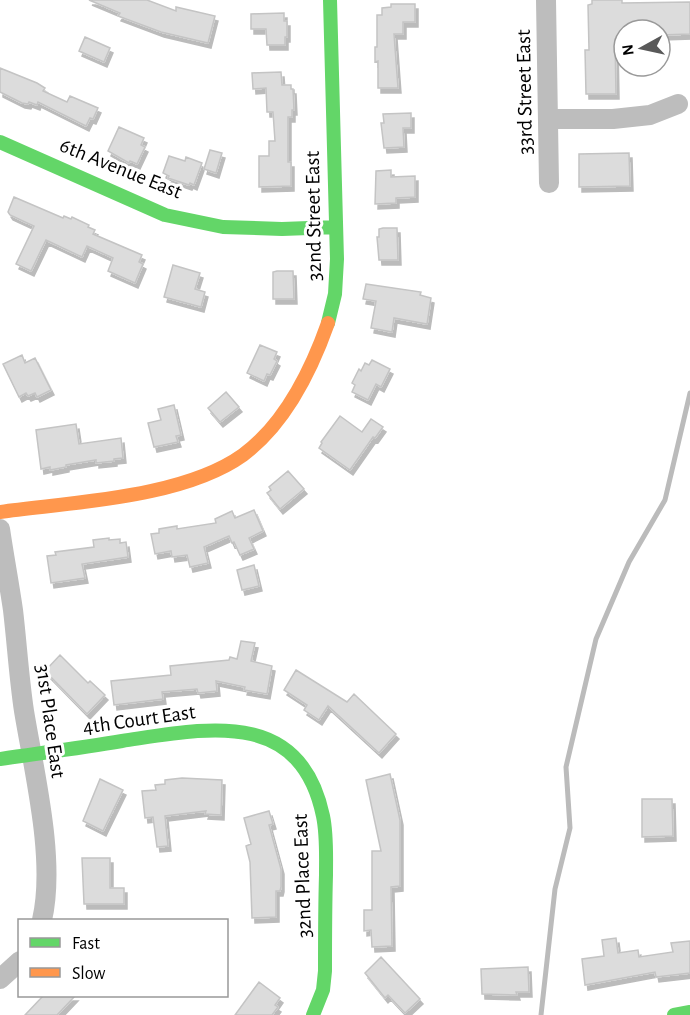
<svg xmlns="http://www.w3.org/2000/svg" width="690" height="1015" font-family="'Alegreya Sans',sans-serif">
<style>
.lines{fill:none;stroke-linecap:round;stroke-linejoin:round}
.stream{stroke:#bbb;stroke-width:5}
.building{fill:#dcdcdc;stroke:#c4c4c4;stroke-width:1.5;filter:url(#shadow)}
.street{stroke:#bdbdbd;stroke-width:20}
.fast{stroke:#63d668;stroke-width:14}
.slow{stroke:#ff974d;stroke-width:14}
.labels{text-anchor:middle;stroke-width:6;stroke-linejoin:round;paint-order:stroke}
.street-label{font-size:21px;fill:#000;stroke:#fff}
</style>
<defs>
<filter id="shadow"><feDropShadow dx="3" dy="5" stdDeviation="0" flood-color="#0004"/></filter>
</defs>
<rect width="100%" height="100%" fill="#fff"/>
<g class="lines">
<path class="stream" d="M541,1015L555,889L570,828L566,767L596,639L629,562L665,500L690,393"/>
</g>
<path class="building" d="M89,0H147L176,11V7L215,16L208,43L161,32L118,16L120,13Z
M592,0H622V3L690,2V34L660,35V30H623V39H615L616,94H586L585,50H589L588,5L592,4Z
M391,4H415V22H403V34H394L398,88H378V61L375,62V47H377V15H382V8L391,7Z
M284,13V21H287V37H285V45H267L266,29H251V14Z
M85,37L110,48L104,62L79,51Z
M0,68L37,83L45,88L43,91L67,102L70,96L98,108L93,119L90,118L86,126L38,102L37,105L29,102L28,104L22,103L0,92Z
M281,72L282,85H291V89H293L294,110H292V117H288V162H291V186L259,187V156H269V141H275L273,112H267L266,88L253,89L252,73Z
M411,113V128H403L404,147L384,148L381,123H384L383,114Z
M119,127L144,138L141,145L145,147L137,164L130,161L129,163L108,151Z
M210,150L222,153L216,173L204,169Z
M629,153L630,186L579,187V154Z
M169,156L185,161L186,157L202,163L194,185L190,183L189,185L168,178L169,176L163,173Z
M391,170V177L415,176V197L396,198V203L375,204L376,171Z
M14,197L63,218L64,216L71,219L72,217L89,225L88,227L95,230L93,234L142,255L139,262L143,264L135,283L108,271L113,258L87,246L82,257L46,240L31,271L16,264L34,226L10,215L8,212Z
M383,228H397L398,260H379L377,237H379V229Z
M173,265L200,273L195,289L205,292L201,307L164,297Z
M277,271H293L294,299H273V272Z
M366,284L421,292L420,295L431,298L427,324L394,318L392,332L371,328L376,301L363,299Z
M260,345L277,352L274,359L277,361L270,375L267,374L264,381L247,373Z
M22,355L25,363L35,358L51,390L37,397L35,393L28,396L26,393L19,397L3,364Z
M372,360L390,369L381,387L376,384L368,400L352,392L355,385L352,383L359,369L361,371L365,363L369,365Z
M226,392L239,407L220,422L208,408Z
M174,405L181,435L176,436L178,442L154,447L148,423L161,420L158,409Z
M340,416L362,432L371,419L383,427L375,438L373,437L350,470L319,448L322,443L321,442Z
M76,424L79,444L121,438L123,458L114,459V461L96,463V460L66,465V467L50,470V467L41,469L36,430Z
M288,471L304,489L280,509L267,493L271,490L269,487Z
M254,510L263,531L249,538L254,549L240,555L234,542L232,543L229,536L204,547L208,563L190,567L187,555L172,557L171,551L155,554L151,534L159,533V529L177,526V529L216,523L215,519L232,511L235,518Z
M109,538V540L120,539V543L126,542L128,557L82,564L85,578L51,583L47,556L56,555L55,552L94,547L93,540Z
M254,565L259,586L242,590L237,570Z
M241,641L255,643L251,661L272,666L267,694L244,690L245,687L216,681L217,691L198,693L197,689L162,692L163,699L114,705L111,681L171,675L170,666L229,660L230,657L237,659Z
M60,655L88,683L90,681L105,695L87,714L45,671Z
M296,670L347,702L354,694L396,734L379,753L328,706L319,720L304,710L307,705L284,690Z
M390,774L400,820V886L391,887L392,946L372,947L371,930L364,931V910H372V851H381L366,780Z
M182,778L222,780L221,815L205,814L206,811L165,816L168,846L157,847L153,817L145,818L142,791L156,790L155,785L165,784V780Z
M100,779L123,790L103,831L83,821Z
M642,799H672L673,836L642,837Z
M269,811L273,824L269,825L281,869V887L280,891H276V917L252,918L250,862L246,846L251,844L244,818Z
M82,858H110V888H124V904H84Z
M616,938L618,953L638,950L639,957L673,952L671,943L690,941V973L656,977L655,972L585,985L582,959L604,956L602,940Z
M381,957L420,999L405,1013L388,995L385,998L365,973Z
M528,967L529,992H516L517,995L482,994L481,969Z
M259,982L280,998L275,1005L278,1007L272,1015H235Z
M43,996H75L57,1015H25Z"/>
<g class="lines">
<path class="street" d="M546,0L549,183
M549,119H613L650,115L678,104
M0,529C4,556 9,583 13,610C17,644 19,678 24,711C34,772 56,860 42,920
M0,979L20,961"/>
<path class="fast" d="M0,142L165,215L223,227L282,229L336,227
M328,323L335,294L337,259L330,0
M0,759C41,753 81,748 122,741C204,729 300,706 323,816C327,835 326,855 326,875C325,907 325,939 325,971L323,990L313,1015
M674,1015L690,1012"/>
<path class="slow" d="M0,512C73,502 183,498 243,455C285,424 311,371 328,323"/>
</g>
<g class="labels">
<g class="street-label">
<text transform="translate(524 92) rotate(-91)" y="7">33rd Street East</text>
<text transform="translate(121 168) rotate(22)" y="7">6th Avenue East</text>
<text transform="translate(313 216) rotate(-91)" y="7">32nd Street East</text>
<text transform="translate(139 719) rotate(-8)" y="7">4th Court East</text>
<text transform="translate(51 721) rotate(82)" y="7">31st Place East</text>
<text transform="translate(302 876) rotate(-92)" y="7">32nd Place East</text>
</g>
</g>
<rect x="18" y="919" width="210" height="78" fill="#ffffff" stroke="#999999" stroke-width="1.5"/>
<rect x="30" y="938" width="30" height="9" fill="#63d668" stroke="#999999" stroke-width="1.5"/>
<text x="72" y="949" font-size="18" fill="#000000">Fast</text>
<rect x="30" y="968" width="30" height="9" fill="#ff974d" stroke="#999999" stroke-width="1.5"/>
<text x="72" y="979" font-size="18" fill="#000000">Slow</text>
<g transform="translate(642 48) rotate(262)"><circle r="28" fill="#ffffff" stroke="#999999" stroke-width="1.5"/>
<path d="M0-4.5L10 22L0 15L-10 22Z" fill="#595959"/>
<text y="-9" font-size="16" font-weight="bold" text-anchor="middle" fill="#000000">N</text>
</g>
</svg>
